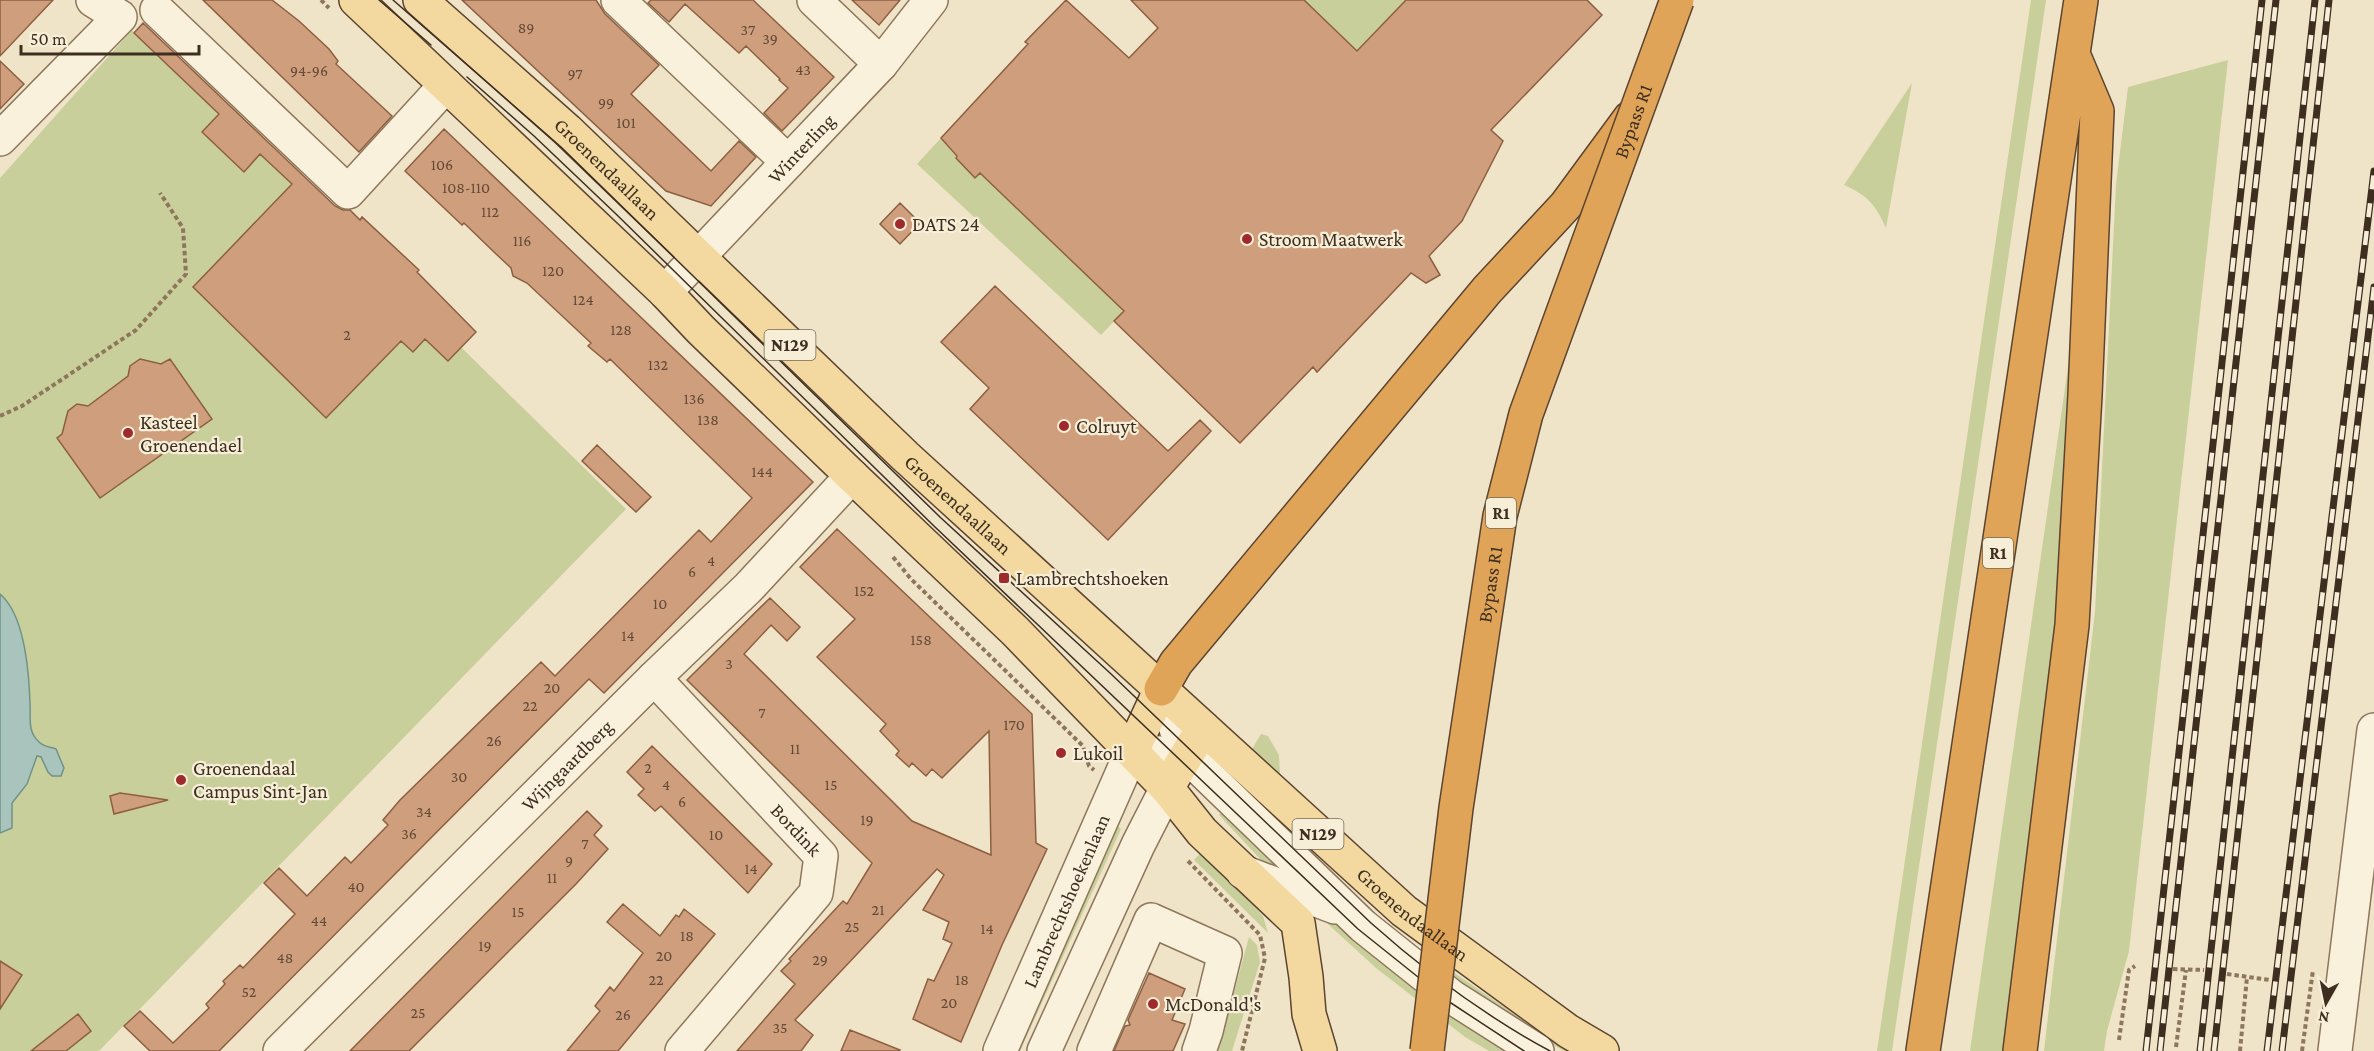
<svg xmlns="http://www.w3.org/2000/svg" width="2374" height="1051" font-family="'Crimson Pro',serif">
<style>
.green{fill:#c9cf9b}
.water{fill:#a9c4bc;stroke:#6f938a;stroke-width:1.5}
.building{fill:#cf9f7d;stroke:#8d5f41;stroke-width:1.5}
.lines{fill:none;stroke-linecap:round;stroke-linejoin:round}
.minor-casing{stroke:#8d765c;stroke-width:36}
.major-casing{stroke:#5b4430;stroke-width:36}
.highway-casing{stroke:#5b4430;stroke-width:36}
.path{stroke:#8d765c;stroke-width:4;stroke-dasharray:4.5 3;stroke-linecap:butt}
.minor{stroke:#faf1dc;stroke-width:33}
.major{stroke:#f3d9a0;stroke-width:33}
.highway{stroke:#e0a458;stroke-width:33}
.tram{stroke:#3d2e20;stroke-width:1.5}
.rail-casing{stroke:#3d2e20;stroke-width:7}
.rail{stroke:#f7eed8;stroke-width:4.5;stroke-dasharray:14;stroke-linecap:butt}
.highway-bridge-casing{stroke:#5b4430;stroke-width:36;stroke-linecap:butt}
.highway-bridge{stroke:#e0a458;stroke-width:33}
.poi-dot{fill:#9e2a2b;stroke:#f7eed8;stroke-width:2}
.labels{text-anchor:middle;stroke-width:4.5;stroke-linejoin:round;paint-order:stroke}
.number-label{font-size:16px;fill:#624a37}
.shield{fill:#f7eed8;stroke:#756857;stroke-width:1.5}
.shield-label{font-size:18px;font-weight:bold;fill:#3d2e20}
.street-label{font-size:20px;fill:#3d2e20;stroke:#f7eed8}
.poi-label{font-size:20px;fill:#3d2e20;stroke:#f7eed8;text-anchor:start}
</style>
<rect width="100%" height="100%" fill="#f0e4c8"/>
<path class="green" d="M1304,0H1406L1357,51Z
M2031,0H2046L1892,1051H1877Z
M132,30L417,304L626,509L99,1051H0V178Z
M2228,60L2129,951L2107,1031L2104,1051H2044L2095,612L2116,184L2128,87Z
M1912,83L1886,228C1875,204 1868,196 1844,185Z
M941,138L957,156L956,159L975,177L982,171L1000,192L1124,311L1101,335L917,164Z
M2073,332L2067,532L2005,1051H1970Z
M1261,734L1268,736L1279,755L1280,775L1252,749Z
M1224,810L1294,877L1262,861L1219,815Z
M1116,824L1121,829L1020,1051H1013Z
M1202,851L1263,916L1268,933L1194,860Z
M1306,904L1337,920L1513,1051H1489L1465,1037L1376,968Z
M1386,926L1545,1035L1573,1051H1564L1543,1039L1445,976Z
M1249,937L1257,945L1260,962L1232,1051H1218Z"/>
<path class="water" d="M0,594C25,615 29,672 30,704C31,718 27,731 39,742C44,747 51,747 56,749L64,768L61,776H52L48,772L41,757L37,756L27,784L12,803V828L0,833Z"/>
<path class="building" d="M0,0H53L0,56Z
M203,0H272L299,21L329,49L338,61L336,64L392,116L359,152Z
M462,0H596L605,14L659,65L631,94L711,171L739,141L756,157L711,206L666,191Z
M651,0H753L834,77L782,131L764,113L788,88L779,80L780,79L746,46L739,53L685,4L669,22L648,3Z
M852,0H900L879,25Z
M1066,0L1129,58L1158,28L1131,0H1304L1357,51L1406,0H1587L1602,15L1491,130L1503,141L1462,221L1429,256L1440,275L1426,283L1411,273L1317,372L1313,367L1240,443L1114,321L1124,311L980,173L975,178L956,158L957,156L941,138L1028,44L1025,42Z
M143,23L335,206L343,210H350L360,220L362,217L419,270L417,272L476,332L448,361L425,339L413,352L401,341L326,418L193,287L292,184L260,154L244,172L202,132L219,114L134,33Z
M0,61L24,84L0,109Z
M444,129L813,482L604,693L589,679L219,1051H150L124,1026L140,1011L173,1043L209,1008L206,1004L225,984L223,981L240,965L243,968L295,914L264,883L279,868L307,896L345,857L351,863L388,825L383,820L400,800L541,662L555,676L699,530L711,542L752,498L610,359L607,362L588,346L591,343L527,283L513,276L511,268L495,253L464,223L462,225L405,171Z
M900,203L920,223L900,244L880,224Z
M995,286L1168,451L1200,420L1211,431L1108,540L970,409L989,388L941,342Z
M140,359L161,364L170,359L212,419L100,498L57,438L62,434L68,411L77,404L88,406L128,376L130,366Z
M597,445L651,497L636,512L582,461Z
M837,529L1032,714L1036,843L1047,849L1002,945L961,1042L913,1019L928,979L934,981L952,943L943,939L949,922L923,910L944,875L937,869L795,1020L813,1035L801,1051H737L795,984L781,971L791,961L789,959L843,901L847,904L872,863L687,680L770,598L800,627L787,641L771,625L744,654L912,821L991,855L989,731L942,778L932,769L926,776L912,763L909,767L896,755L899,751L880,731L886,724L817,657L855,619L800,567Z
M652,746L772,864L748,893L661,806L655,811L638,795L644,789L627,772Z
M120,793L168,800L114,814L110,796Z
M587,811L602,826L594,835L608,849L576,884L409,1051H350Z
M623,904L660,936L676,915L679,917L684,909L715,934L618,1051H567L600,1011L595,1006L610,987L614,991L643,953L607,922Z
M0,961L22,975L0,1009Z
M1149,973L1185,989L1172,1020L1185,1024L1173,1051H1114L1125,1026L1130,1025L1128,1020Z
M78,1014L91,1031L66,1051H31Z
M850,1030L900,1050L899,1051H841Z"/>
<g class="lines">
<g class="minor-casing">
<g id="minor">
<path d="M618,0L788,162"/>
<path d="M814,0L881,64"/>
<path d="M157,10L348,192L446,85"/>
<path d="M0,139L120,17L93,0"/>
<path id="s1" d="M665,292L881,64L931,0"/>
<path id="s2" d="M654,678L821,856L816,893L682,1051"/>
<path d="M1161,689L1186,755L1363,926L1452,997L1537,1051"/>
<path d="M1243,872L1335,907"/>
<path id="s3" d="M280,1051L654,678L748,588L852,476"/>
<path id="s4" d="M1000,1051L1132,751L1186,755"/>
<path d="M1044,1051L1138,845L1167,788"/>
<path d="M1094,1051L1151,920L1225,953L1206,1031L1199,1051"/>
<path d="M2335,1051L2374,730"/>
</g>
</g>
<g class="major-casing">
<g id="major">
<path d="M356,0L665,292L701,330L852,476L1015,631L1167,788L1202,832L1298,923L1306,977L1309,1014L1320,1051"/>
<path id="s5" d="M420,0L567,130L905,456L1404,911L1568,1031L1602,1051"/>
<path d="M1132,751L1161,689"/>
<path d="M1167,788L1203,728"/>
</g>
</g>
<g class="highway-casing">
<path id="highway" d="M1161,689L1176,663L1487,290L1566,205L1630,118
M1923,1051L2081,0
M2020,1051L2072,625L2085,395L2097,111L2073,54"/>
</g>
<path class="path" d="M321,0L329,8
M0,416L22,406L136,330L186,274L183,228L160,193
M893,557L911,579L1083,746L1089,766L1094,770
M1188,861L1260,935L1265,958L1242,1051
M2173,969L2204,970
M2227,974L2270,980
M2119,1040L2129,970L2135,966
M2176,1047L2186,970
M2240,1051L2247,977
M2302,1051L2313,970"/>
<use href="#minor" class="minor"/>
<use href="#major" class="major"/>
<use href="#highway" class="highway"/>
<path class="tram" d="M379,0L431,45
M393,0L561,147L941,518L1110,673L1371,923C1426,972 1485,1016 1550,1051
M467,77L534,136L616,214L935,527L1358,929L1448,1001L1524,1051"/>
<g class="rail-casing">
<path id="rail" d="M2146,1051L2262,0
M2160,1051L2276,0
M2200,1051L2315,0
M2214,1051L2329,0
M2267,1051L2374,171
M2282,1051L2374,287"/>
</g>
<use href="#rail" class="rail"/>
<g class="highway-bridge-casing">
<g id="highway-bridge">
<path id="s6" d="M1427,1051L1456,808L1500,516L1526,414L1677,0"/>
</g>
</g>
<use href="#highway-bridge" class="highway-bridge"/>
</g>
<g class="poi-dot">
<circle cx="900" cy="224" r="6"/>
<circle cx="1247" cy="239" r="6"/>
<circle cx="1064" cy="426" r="6"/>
<circle cx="128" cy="433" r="6"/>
<rect x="998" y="572" width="12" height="12" rx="3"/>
<circle cx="1061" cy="753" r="6"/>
<circle cx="181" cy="780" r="6"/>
<circle cx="1153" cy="1004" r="6"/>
</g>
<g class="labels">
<g class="number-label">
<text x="526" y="33">89</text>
<text x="748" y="35">37</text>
<text x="770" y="44">39</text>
<text x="803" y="75">43</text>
<text x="309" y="76">94-96</text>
<text x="575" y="79">97</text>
<text x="606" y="108">99</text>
<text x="626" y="128">101</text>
<text x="442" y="170">106</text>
<text x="466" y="193">108-110</text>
<text x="490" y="217">112</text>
<text x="522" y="246">116</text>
<text x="553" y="276">120</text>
<text x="583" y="305">124</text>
<text x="621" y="335">128</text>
<text x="347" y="340">2</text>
<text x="658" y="370">132</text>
<text x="694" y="404">136</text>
<text x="708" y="425">138</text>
<text x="762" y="477">144</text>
<text x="711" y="566">4</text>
<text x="692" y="577">6</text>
<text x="864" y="596">152</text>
<text x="660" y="609">10</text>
<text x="628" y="641">14</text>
<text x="921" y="645">158</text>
<text x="729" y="669">3</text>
<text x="552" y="693">20</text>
<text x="530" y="711">22</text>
<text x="762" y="718">7</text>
<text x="1014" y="730">170</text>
<text x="494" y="746">26</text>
<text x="795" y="754">11</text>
<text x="648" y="773">2</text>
<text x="459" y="782">30</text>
<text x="666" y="790">4</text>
<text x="831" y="790">15</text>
<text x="682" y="807">6</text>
<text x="424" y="817">34</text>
<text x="867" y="825">19</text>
<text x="409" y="839">36</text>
<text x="716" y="840">10</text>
<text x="585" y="849">7</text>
<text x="569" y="866">9</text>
<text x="751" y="874">14</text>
<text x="552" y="883">11</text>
<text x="356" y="892">40</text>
<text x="878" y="915">21</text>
<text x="518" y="917">15</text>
<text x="319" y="926">44</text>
<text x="852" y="932">25</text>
<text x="987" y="934">14</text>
<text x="687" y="941">18</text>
<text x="485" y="951">19</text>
<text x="664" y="961">20</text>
<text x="285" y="963">48</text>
<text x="820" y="965">29</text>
<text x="656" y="985">22</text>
<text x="962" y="985">18</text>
<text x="249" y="997">52</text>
<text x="949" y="1008">20</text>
<text x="418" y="1018">25</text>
<text x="623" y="1020">26</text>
<text x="780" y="1033">35</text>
</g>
<g class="shield">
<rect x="764.5" y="330" width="51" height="30" rx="4.5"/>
<rect x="1486" y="498" width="30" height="30" rx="4.5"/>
<rect x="1983" y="538" width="30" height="30" rx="4.5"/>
<rect x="1292.5" y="819" width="51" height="30" rx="4.5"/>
</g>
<g class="shield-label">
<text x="790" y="351">N129</text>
<text x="1501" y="519">R1</text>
<text x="1998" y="559">R1</text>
<text x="1318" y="840">N129</text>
</g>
<g class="street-label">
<text dy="7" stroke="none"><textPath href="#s6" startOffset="957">Bypass R1</textPath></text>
<text dy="7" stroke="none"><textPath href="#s1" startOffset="198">Winterling</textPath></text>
<text dy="7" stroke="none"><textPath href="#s5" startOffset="252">Groenendaallaan</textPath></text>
<text dy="7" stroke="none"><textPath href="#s5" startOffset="738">Groenendaallaan</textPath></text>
<text dy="7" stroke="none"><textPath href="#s6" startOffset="471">Bypass R1</textPath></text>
<text dy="7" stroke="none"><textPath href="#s3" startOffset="405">Wijngaardberg</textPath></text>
<text dy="7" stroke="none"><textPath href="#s2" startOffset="208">Bordink</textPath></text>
<text dy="7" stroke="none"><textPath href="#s4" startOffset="164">Lambrechtshoekenlaan</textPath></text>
<text dy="7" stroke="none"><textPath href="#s5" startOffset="1350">Groenendaallaan</textPath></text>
</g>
<g class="poi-label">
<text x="912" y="231">DATS 24</text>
<text x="1259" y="246">Stroom Maatwerk</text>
<text x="140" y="429">Kasteel<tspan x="140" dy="23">Groenendael</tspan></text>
<text x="1076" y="433">Colruyt</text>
<text x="1016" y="585">Lambrechtshoeken</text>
<text x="1073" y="760">Lukoil</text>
<text x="193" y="775">Groenendaal<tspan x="193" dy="23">Campus Sint-Jan</tspan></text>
<text x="1165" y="1011">McDonald's</text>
</g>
</g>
<g transform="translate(2326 1003) rotate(189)" stroke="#f7eed8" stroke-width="4.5" paint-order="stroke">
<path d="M0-4.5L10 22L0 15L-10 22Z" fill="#3d2e20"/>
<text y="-9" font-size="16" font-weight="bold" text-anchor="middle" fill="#3d2e20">N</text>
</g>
<path d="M21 45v9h178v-9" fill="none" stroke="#3d2e20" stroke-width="3"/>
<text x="30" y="45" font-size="18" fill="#3d2e20" stroke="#f7eed8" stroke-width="4.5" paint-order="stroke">50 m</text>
</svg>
